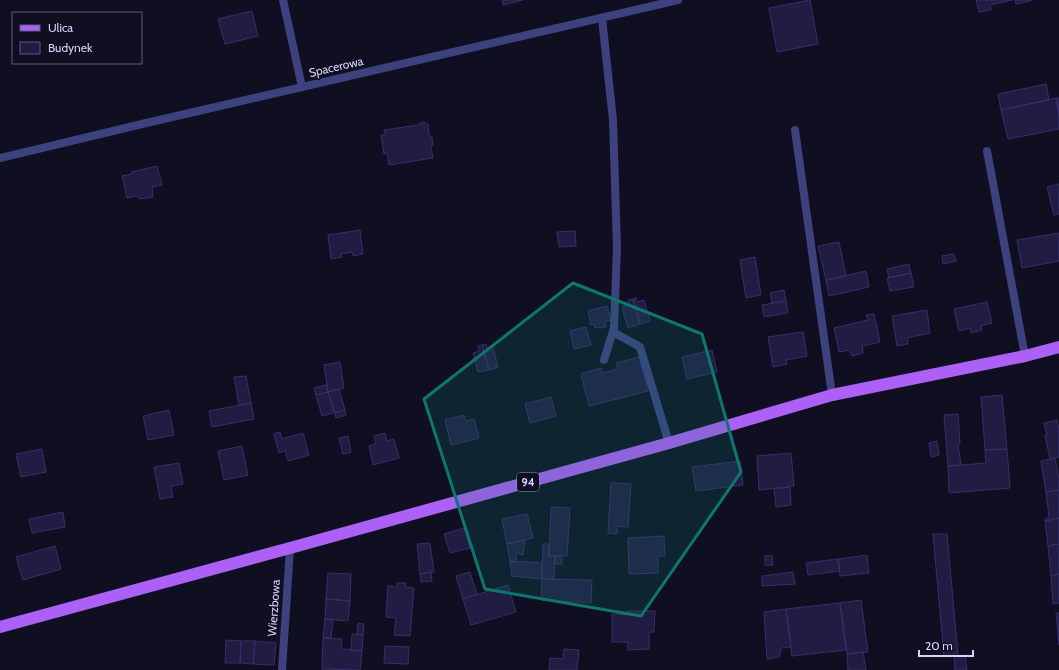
<svg xmlns="http://www.w3.org/2000/svg" width="1059" height="670" font-family="Cabin,sans-serif">
<style>
.building{fill:#201c42;stroke:#352f6d}
.lines{fill:none;stroke-linecap:round;stroke-linejoin:round}
.lane{stroke:#3d427f;stroke-width:8}
.street{stroke:#3d427f;stroke-width:8}
.primary{stroke:#ad60f6;stroke-width:12}
.marked{fill:#0f766e;fill-opacity:0.2;stroke:#0f766e;stroke-width:3;stroke-linejoin:round}
.labels{text-anchor:middle;stroke-width:4;stroke-linejoin:round;paint-order:stroke}
.shield{fill:#100f22;stroke:#9898bb;stroke-width:1}
.shield-label{font-size:11px;font-weight:bold;fill:#d3d3fd}
.street-label{font-size:12px;fill:#d3d3fd;stroke:#100f22}
</style>
<rect width="100%" height="100%" fill="#100f22"/>
<path class="building" d="M502,0H523L503,5Z
M810,0L818,44L777,52L769,8Z
M976,0H1012L990,5L991,10L979,12Z
M1015,0H1031V1L1016,4Z
M252,11L258,36L225,44L218,19Z
M1046,84L1049,100L1001,110L998,94Z
M1056,98H1059V116Z
M1056,98L1059,116V129L1008,139L1001,110Z
M424,122L428,124L429,135L432,137L433,145L431,147L433,158L389,165L387,153L384,154L381,135L385,134L384,130L418,125L420,123Z
M157,166L162,185L152,187L153,194H152L153,197L140,199L137,196L127,198L122,176L132,174V172Z
M1059,184V214L1054,215L1047,187Z
M360,230L363,254L353,256L352,252L341,254L342,257L331,259L328,235Z
M575,231L576,246L559,247L557,232Z
M1059,233V261L1022,268L1017,240Z
M839,242L846,276L826,280L818,246Z
M954,254L956,261L943,264L942,256Z
M755,257L761,295L746,298L740,260Z
M909,264L911,273L889,278L887,269Z
M866,271L869,287L829,296L826,280Z
M911,273L914,287L890,291L887,278Z
M784,290L786,301L772,303L770,293Z
M636,298L637,302L644,300L650,321L640,324L633,299Z
M633,299L640,324L628,328L622,307L629,305L628,300Z
M786,301L788,313L764,317L762,305Z
M987,302L992,323L981,326L982,330L971,333L970,328L959,331L954,309Z
M607,306L611,320L605,321L606,327L595,328L594,324L591,325L588,311Z
M927,310L930,333L907,338L908,344L897,346L892,316Z
M874,314L880,342L862,346L863,353L852,356L850,350L839,352L834,328L868,320L866,315Z
M586,327L591,345L574,349L570,331Z
M803,332L807,356L786,360L787,364L773,367L768,337Z
M486,344L487,348L493,347L498,367L489,370L482,345Z
M482,345L489,370L478,372L473,353L479,351L478,346Z
M712,350L717,372L687,379L682,357Z
M639,357L648,391L589,406L581,374L601,368L602,373L618,369L616,363Z
M340,362L344,388L328,392L324,365Z
M246,376L251,403L239,405L234,377Z
M326,385L328,392L316,395L314,388Z
M339,389L345,410L335,413L328,392Z
M328,392L334,413L322,416L316,395Z
M1002,395L1007,449L985,450L981,397Z
M551,397L556,416L530,423L525,404Z
M251,403L254,419L212,427L209,411Z
M169,410L174,435L148,440L143,416Z
M345,410L346,415L336,418L335,413Z
M958,414L960,444H958L961,465L948,466L944,415Z
M464,415L466,421L474,419L479,438L451,445L445,420Z
M1057,420L1059,430V457L1050,459L1045,435H1047L1044,423Z
M280,432L282,439L303,433L309,455L288,461L285,451L279,453L274,434Z
M385,433L387,441L394,439L399,458L373,465L369,446L376,444L374,436Z
M348,436L351,452L343,454L339,438Z
M937,441L939,455L931,457L929,443Z
M242,446L248,475L224,480L218,451Z
M42,449L46,472L21,477L16,454Z
M1007,449L1010,488L949,493L948,466L986,463L985,450Z
M791,453L794,486L759,490L757,456Z
M1055,458L1059,479V490L1046,492L1041,461Z
M740,461L743,485L696,491L692,467Z
M179,463L183,484L171,486L173,497L160,499L154,467Z
M611,483L631,484L628,527L617,526V534L608,533Z
M790,487L791,505L776,507L774,489Z
M1059,490V518L1045,521V519L1049,517L1046,492Z
M551,507L570,508L567,556H549Z
M63,512L65,527L32,533L29,519Z
M527,514L533,538L507,544L502,519Z
M1059,518V544L1048,546L1045,521Z
M464,528L470,548L450,553L444,534Z
M933,534H947L958,655L944,657Z
M664,536L665,556H658V573L629,574L628,538Z
M525,540L523,555L517,553L516,562L510,561L507,544Z
M430,543L434,572L420,574L417,544Z
M543,544H549V556H555L554,579H542Z
M1059,544V574L1051,576L1048,546Z
M55,546L61,569L23,580L16,557Z
M772,555L773,565H765V556Z
M867,555L869,573L840,576L838,559Z
M555,556H562V564H555Z
M838,559L840,571L808,575L806,563Z
M510,561L542,563V579L512,576Z
M431,572L432,581L421,582L420,574Z
M470,572L477,594L463,599L456,576Z
M793,572L795,584L762,586V576Z
M328,573L351,574L350,601L326,599Z
M1059,574V603L1053,604L1051,576Z
M542,579L592,580L591,603L541,600Z
M397,583H406L405,587L414,588L410,636L394,635L396,618L386,617L388,586L397,587Z
M508,585L516,612L471,625L463,599Z
M326,599L350,601L348,621L325,619Z
M861,600L868,652L847,654L840,603Z
M840,603L846,650L792,656L786,609Z
M786,609L791,647L781,648L779,657L767,659L764,612Z
M627,611H655L654,632H649V649L628,650V642H612V614L627,615Z
M1056,613H1059V645Z
M325,619L333,620L331,638H323Z
M358,623L364,624L363,635L357,634Z
M352,634L363,635L362,651L351,650Z
M323,638L342,639L341,649L362,651L360,670L322,669Z
M226,640L241,641L240,663H225Z
M241,641H255L253,664L240,663Z
M255,641L276,643L274,665L253,664Z
M385,646L409,647L408,664L384,663Z
M564,649L579,650L577,670H549L550,658L563,659Z
M863,652L866,670H848L847,654Z
M965,655L967,670H955L954,656Z"/>
<g class="lines">
<path class="lane" d="M283,0L302,87
M602,18L613,120L617,248L614,328L604,360
M795,130L832,395
M987,151L1025,356
M613,332L640,347L669,443"/>
<path class="street" d="M0,158L142,124L678,0
M282,670L290,548"/>
<path class="primary" d="M0,627L290,548L669,443L832,395L1025,356L1059,347"/>
</g>
<path class="marked" d="M573,283L702,334L741,472L641,616L485,589L424,399Z"/>
<g class="labels">
<rect class="shield" x="517" y="473" width="22" height="18" rx="3"/>
<g class="shield-label">
<text x="528" y="486">94</text>
</g>
<g class="street-label">
<text transform="translate(336 67) rotate(-13)" y="4">Spacerowa</text>
<text transform="translate(274 608) rotate(-86)" y="4">Wierzbowa</text>
</g>
</g>
<rect x="12" y="12" width="130" height="52" fill="#100f22" stroke="#5e5d7a"/>
<rect x="20" y="25" width="20" height="6" fill="#ad60f6" stroke="#5e5d7a"/>
<text x="48" y="32" font-size="12" fill="#d3d3fd">Ulica</text>
<rect x="20" y="42" width="20" height="12" fill="#201c42" stroke="#5e5d7a"/>
<text x="48" y="52" font-size="12" fill="#d3d3fd">Budynek</text>
<path d="M919 650v6h54v-6" fill="none" stroke="#d3d3fd" stroke-width="2"/>
<text x="925" y="650" font-size="12" fill="#d3d3fd" stroke="#100f22" stroke-width="3" paint-order="stroke">20 m</text>
</svg>
